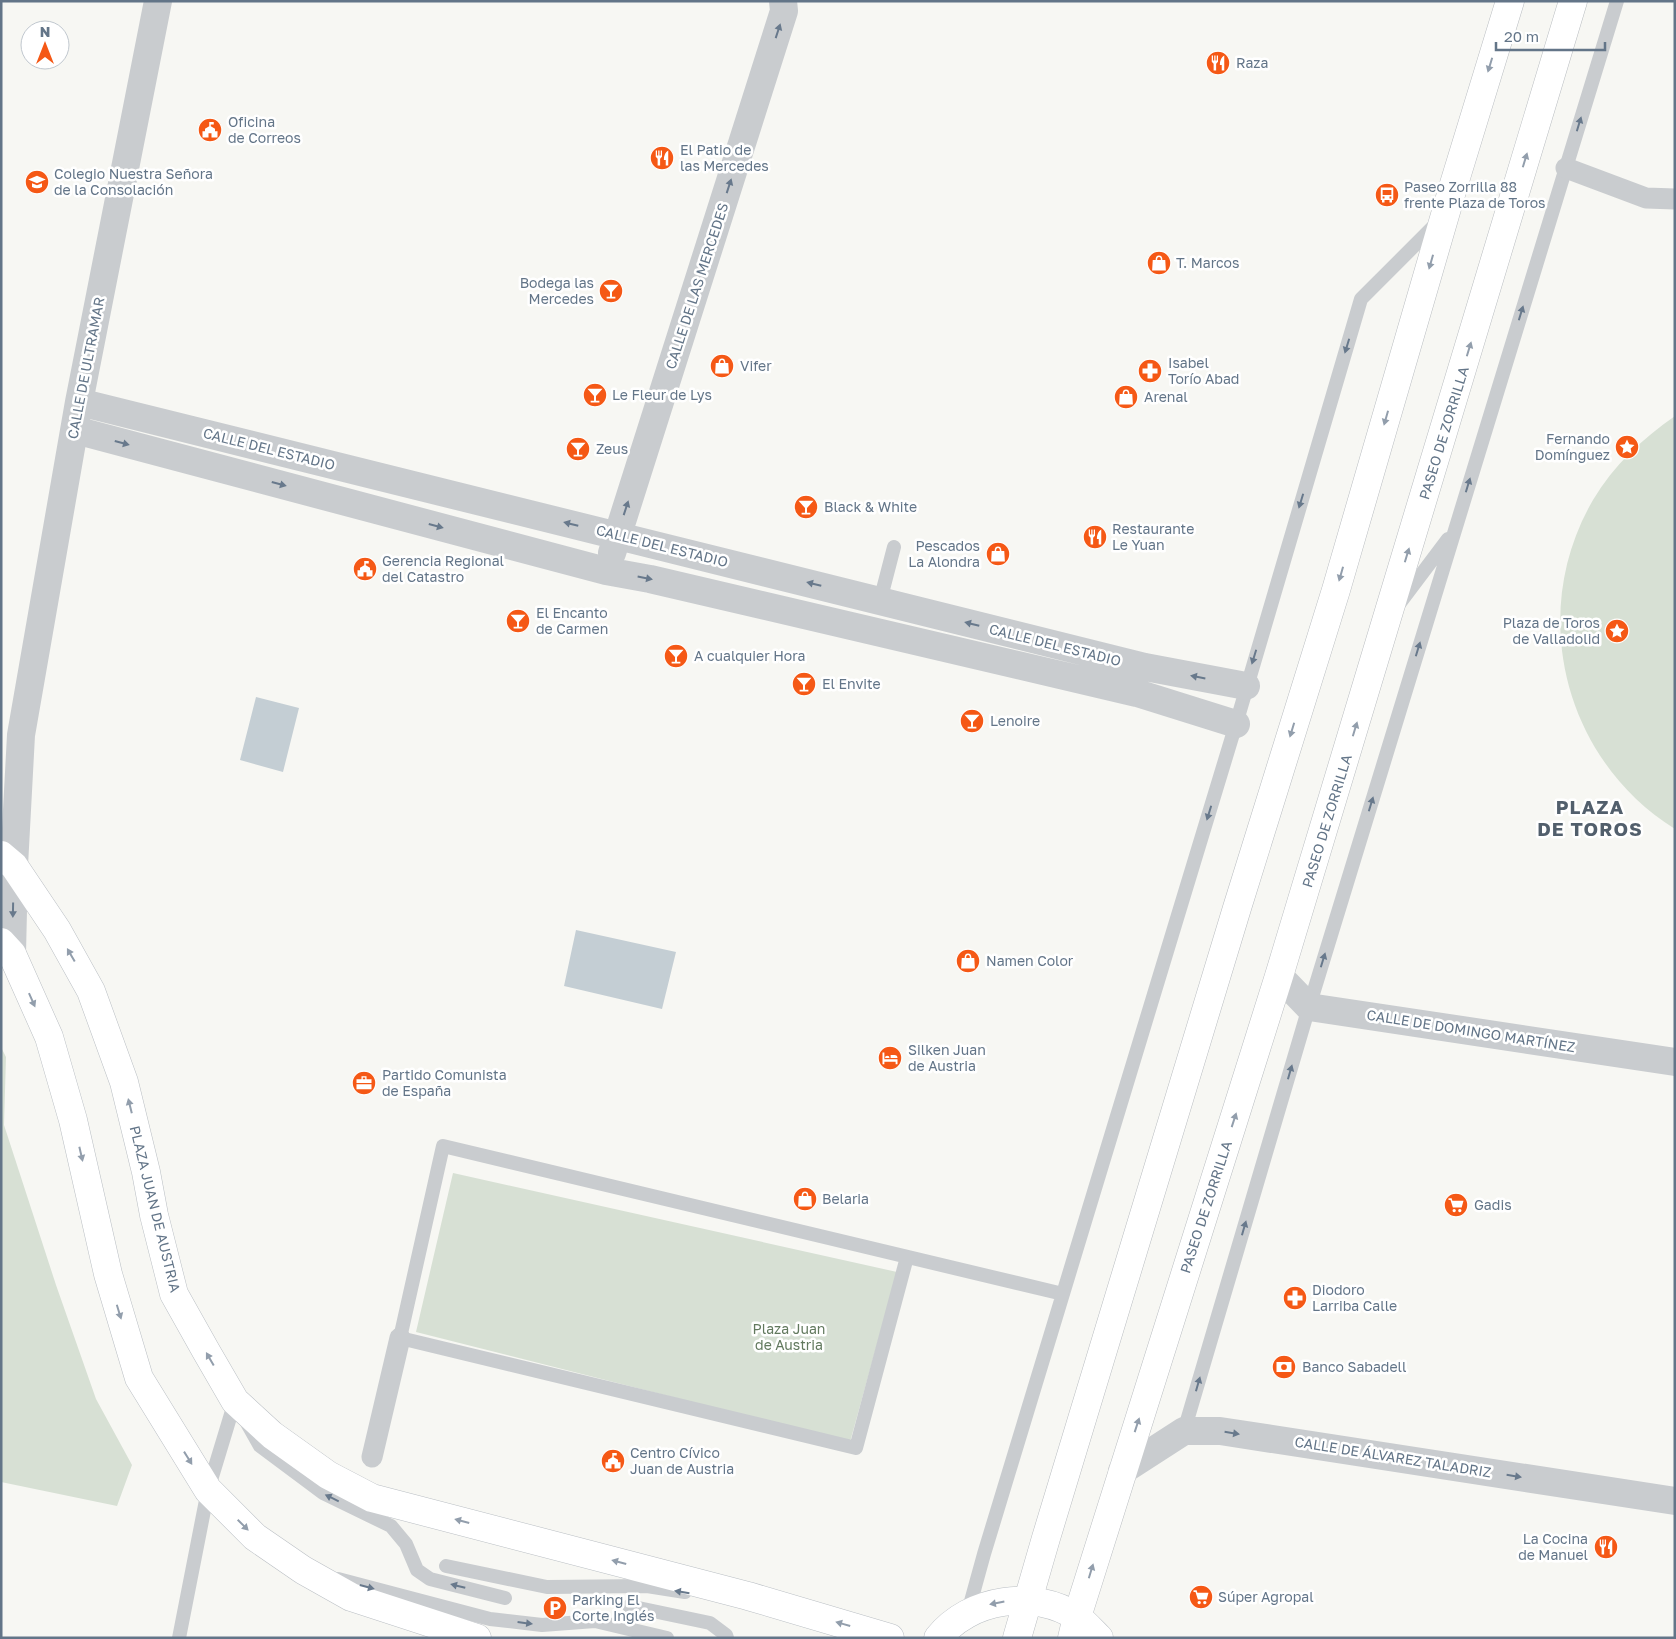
<svg xmlns="http://www.w3.org/2000/svg" width="1676" height="1639" font-family="'Golos Text',sans-serif">
<style>
.green{fill:#d7e0d4}
.water{fill:#c4ced4}
.lines{fill:none;stroke-linecap:round;stroke-linejoin:round}
.secondary-casing{stroke:#babfc4;stroke-width:29}
.primary-casing{stroke:#b9bdc1;stroke-width:29}
.service{stroke:#c9cccf;stroke-width:14}
.pedestrian{stroke:#c9cccf;stroke-width:21}
.minor{stroke:#c9cccf;stroke-width:28}
.secondary{stroke:#fff;stroke-width:28}
.primary{stroke:#fff;stroke-width:28}
.oneway{fill:#68798c}
.oneway2{fill:#929eac}
.labels{text-anchor:middle;stroke-width:5;stroke-linejoin:round;paint-order:stroke}
.poi-label{font-size:14px;fill:#637588;stroke:#fff;text-anchor:start}
.street-label{font-size:14px;fill:#637588;stroke:#fff}
.park-label{font-size:14px;fill:#62795e;stroke:#fff}
.district-label{font-size:19px;font-weight:bold;letter-spacing:1px;fill:#525f6c;stroke:#fff}
</style>
<rect width="100%" height="100%" fill="#f7f7f3"/>
<path class="green" d="M1675,416V829C1564,760 1527,613 1593,500C1614,465 1642,439 1675,416Z
M1,1047L6,1057L4,1125L56,1285L96,1399L132,1465L117,1506L1,1482Z
M453,1173L897,1272L850,1442L416,1332Z"/>
<path class="water" d="M256,697L299,708L283,772L240,760Z
M576,930L676,952L662,1009L564,986Z"/>
<g class="lines">
<g class="secondary-casing">
<path id="secondary" d="M1,855L14,866L57,930L91,991L124,1082L146,1172L154,1215L174,1294L206,1351L235,1401L272,1435L328,1475L372,1498L748,1596L890,1638
M1,942L12,954L49,1037L73,1120L108,1274L139,1378L208,1490L255,1537L303,1570L351,1597L477,1638
M938,1638C970,1598 1034,1589 1077,1617C1085,1623 1092,1631 1099,1638"/>
</g>
<g class="primary-casing">
<path id="primary" d="M1017,1638L1046,1538L1237,908L1336,590L1454,184L1510,1
M1072,1638L1077,1617L1279,976L1573,1"/>
</g>
<path class="service" d="M880,601L894,547
M1399,604L1448,539
M907,1257L856,1448L400,1338L443,1146L1063,1294
M247,1423L260,1446L323,1493L391,1526L406,1544L417,1570L430,1579L505,1598
M1184,1431L1309,1007L1617,1
M446,1566L547,1587L647,1586L685,1592
M338,1579L490,1619L542,1625L595,1621L667,1638
M629,1606L710,1623L726,1635L727,1638
M968,1612L984,1554L1236,724L1361,299L1437,223
M179,1638L208,1490L235,1401"/>
<path class="pedestrian" d="M1566,168L1646,198L1675,199
M372,1457L400,1338"/>
<path class="minor" d="M79,402L1145,667L1246,686
M75,430L606,571L650,579L1137,693L1236,724
M612,553L784,11L783,1
M12,954L14,866L21,735L79,402L158,1
M1279,976L1309,1007L1675,1062
M1122,1471L1184,1431H1220L1675,1501"/>
<use href="#secondary" class="secondary"/>
<use href="#primary" class="primary"/>
</g>
<defs><path id="oneway-solid" d="M-6-.8H1V-3.2L6.5 0L1 3.2V.8H-6Z" transform="scale(1.25)"/></defs>
<g class="oneway">
<use href="#oneway-solid" transform="translate(778 31) rotate(-72)"/>
<use href="#oneway-solid" transform="translate(1579 124) rotate(-73)"/>
<use href="#oneway-solid" transform="translate(729 186) rotate(-72)"/>
<use href="#oneway-solid" transform="translate(1521 313) rotate(-73)"/>
<use href="#oneway-solid" transform="translate(1347 346) rotate(107)"/>
<use href="#oneway-solid" transform="translate(122 443) rotate(15)"/>
<use href="#oneway-solid" transform="translate(279 484) rotate(15)"/>
<use href="#oneway-solid" transform="translate(1468 485) rotate(-73)"/>
<use href="#oneway-solid" transform="translate(1301 501) rotate(107)"/>
<use href="#oneway-solid" transform="translate(626 508) rotate(-72)"/>
<use href="#oneway-solid" transform="translate(571 524) rotate(-166)"/>
<use href="#oneway-solid" transform="translate(436 526) rotate(15)"/>
<use href="#oneway-solid" transform="translate(645 578) rotate(11)"/>
<use href="#oneway-solid" transform="translate(814 584) rotate(-166)"/>
<use href="#oneway-solid" transform="translate(972 624) rotate(-166)"/>
<use href="#oneway-solid" transform="translate(1418 649) rotate(-73)"/>
<use href="#oneway-solid" transform="translate(1254 657) rotate(107)"/>
<use href="#oneway-solid" transform="translate(1198 677) rotate(-169)"/>
<use href="#oneway-solid" transform="translate(1371 804) rotate(-73)"/>
<use href="#oneway-solid" transform="translate(1209 813) rotate(107)"/>
<use href="#oneway-solid" transform="translate(13 910) rotate(91)"/>
<use href="#oneway-solid" transform="translate(1323 960) rotate(-73)"/>
<use href="#oneway-solid" transform="translate(1290 1072) rotate(-74)"/>
<use href="#oneway-solid" transform="translate(1244 1228) rotate(-74)"/>
<use href="#oneway-solid" transform="translate(1198 1384) rotate(-74)"/>
<use href="#oneway-solid" transform="translate(1232 1433) rotate(9)"/>
<use href="#oneway-solid" transform="translate(1514 1476) rotate(9)"/>
<use href="#oneway-solid" transform="translate(332 1498) rotate(-154)"/>
<use href="#oneway-solid" transform="translate(458 1586) rotate(-166)"/>
<use href="#oneway-solid" transform="translate(367 1587) rotate(15)"/>
<use href="#oneway-solid" transform="translate(682 1592) rotate(-171)"/>
<use href="#oneway-solid" transform="translate(525 1623) rotate(7)"/>
</g>
<g class="oneway2">
<use href="#oneway-solid" transform="translate(1490 65) rotate(107)"/>
<use href="#oneway-solid" transform="translate(1525 160) rotate(-73)"/>
<use href="#oneway-solid" transform="translate(1431 262) rotate(106)"/>
<use href="#oneway-solid" transform="translate(1469 349) rotate(-73)"/>
<use href="#oneway-solid" transform="translate(1386 418) rotate(106)"/>
<use href="#oneway-solid" transform="translate(1407 555) rotate(-73)"/>
<use href="#oneway-solid" transform="translate(1341 574) rotate(106)"/>
<use href="#oneway-solid" transform="translate(1355 729) rotate(-73)"/>
<use href="#oneway-solid" transform="translate(1292 730) rotate(107)"/>
<use href="#oneway-solid" transform="translate(71 955) rotate(-120)"/>
<use href="#oneway-solid" transform="translate(32 1000) rotate(66)"/>
<use href="#oneway-solid" transform="translate(130 1106) rotate(-104)"/>
<use href="#oneway-solid" transform="translate(1234 1120) rotate(-72)"/>
<use href="#oneway-solid" transform="translate(81 1154) rotate(77)"/>
<use href="#oneway-solid" transform="translate(119 1312) rotate(73)"/>
<use href="#oneway-solid" transform="translate(210 1359) rotate(-120)"/>
<use href="#oneway-solid" transform="translate(1137 1425) rotate(-72)"/>
<use href="#oneway-solid" transform="translate(188 1458) rotate(58)"/>
<use href="#oneway-solid" transform="translate(462 1521) rotate(-165)"/>
<use href="#oneway-solid" transform="translate(243 1525) rotate(45)"/>
<use href="#oneway-solid" transform="translate(619 1562) rotate(-165)"/>
<use href="#oneway-solid" transform="translate(1091 1571) rotate(-73)"/>
<use href="#oneway-solid" transform="translate(997 1603) rotate(169)"/>
<use href="#oneway-solid" transform="translate(843 1624) rotate(-164)"/>
</g>
<defs>
<g id="restaurant-disc" transform="scale(1.25)"><circle r="9.5" fill="#f55815" stroke="#fff"/><path d="M-5-6h1v4h1v-4h1v4h1v-4h1v5L-1.5 .5V6h-2V.5L-5-1ZM5-6V6H3V1.5H1.5Q1.5-4 5-6Z" fill="#fff"/></g>
<g id="civic-disc" transform="scale(1.25)"><circle r="9.5" fill="#f55815" stroke="#fff"/><path d="M-.6-6.5H3V-4.5H.6V-3L4-1V1h2V6H-6V1h2V-1L-.6-3ZM-1.2 2.5V6h2.4V2.5Z" fill="#fff"/></g>
<g id="school-disc" transform="scale(1.25)"><circle r="9.5" fill="#f55815" stroke="#fff"/><path d="M0-5L7-2L0 1L-7-2ZM-4 1L0 2.5L4 1V4Q0 6-4 4Z" fill="#fff"/></g>
<g id="bus-disc" transform="scale(1.25)"><circle r="9.5" fill="#f55815" stroke="#fff"/><path d="M-5-6H5V4H4V6H2V4H-2V6H-4V4H-5ZM-3.5-4V0h7V-4ZM-3.5 1.2v1.5H-2V1.2ZM2 1.2v1.5H3.5V1.2Z" fill="#fff"/></g>
<g id="shop-disc" transform="scale(1.25)"><circle r="9.5" fill="#f55815" stroke="#fff"/><path d="M-5-2.5h2.3a2.7 3.5 0 0 1 5.4 0H5L5.5 6h-11ZM-1.5-2.5h3a1.5 2.3 0 0 0-3 0Z" fill="#fff"/></g>
<g id="bar-disc" transform="scale(1.25)"><circle r="9.5" fill="#f55815" stroke="#fff"/><path d="M-6-5H6L.8 .8V4.5H3.5V6h-7V4.5H-.8V.8Z" fill="#fff"/></g>
<g id="pharmacy-disc" transform="scale(1.25)"><circle r="9.5" fill="#f55815" stroke="#fff"/><path d="M-2-6h4v4h4v4h-4v4h-4v-4h-4v-4h4Z" fill="#fff"/></g>
<g id="sight-disc" transform="scale(1.25)"><circle r="9.5" fill="#f55815" stroke="#fff"/><path d="M0-6L1.8-2.2L6-1.7L2.9 1.2L3.7 5.4L0 3.3L-3.7 5.4L-2.9 1.2L-6-1.7L-1.8-2.2Z" fill="#fff"/></g>
<g id="hotel-disc" transform="scale(1.25)"><circle r="9.5" fill="#f55815" stroke="#fff"/><path d="M-6-4.5h1.5V1H6V5H4.5V3h-9V5H-6ZM-4 0a1.8 1.8 0 1 1 3.6 0ZM.5 0V-2.5h3Q6-2.5 6 0Z" fill="#fff"/></g>
<g id="office-disc" transform="scale(1.25)"><circle r="9.5" fill="#f55815" stroke="#fff"/><path d="M-6-3h4V-5.5h4V-3h4V5H-6ZM-1-4.5V-3h2v-1.5ZM-6 0V1H6V0Z" fill="#fff"/></g>
<g id="supermarket-disc" transform="scale(1.25)"><circle r="9.5" fill="#f55815" stroke="#fff"/><path d="M-6-5.5h2.5l.6 2H6L4.5 2H-2.5L-4.4-4H-6ZM-1.5 3.2a1.3 1.3 0 1 0 .1 0ZM3 3.2a1.3 1.3 0 1 0 .1 0Z" fill="#fff"/></g>
<g id="bank-disc" transform="scale(1.25)"><circle r="9.5" fill="#f55815" stroke="#fff"/><path d="M-6-4H6V4H-6ZM0-2.3a2.3 2.3 0 1 0 0 4.6a2.3 2.3 0 1 0 0-4.6Z" fill="#fff"/></g>
<g id="parking-disc" transform="scale(1.25)"><circle r="9.5" fill="#f55815" stroke="#fff"/><path d="M-3.5-5.5H1a3.5 3.5 0 0 1 0 7H-1V5.5H-3.5ZM-1-3.4V-.6H.8a1.4 1.4 0 0 0 0-2.8Z" fill="#fff"/></g>
</defs>
<g fill-rule="evenodd">
<use href="#restaurant-disc" x="1218" y="63"/>
<use href="#civic-disc" x="210" y="130"/>
<use href="#restaurant-disc" x="662" y="158"/>
<use href="#school-disc" x="37" y="182"/>
<use href="#bus-disc" x="1387" y="195"/>
<use href="#shop-disc" x="1159" y="263"/>
<use href="#bar-disc" x="611" y="291"/>
<use href="#shop-disc" x="722" y="366"/>
<use href="#pharmacy-disc" x="1150" y="371"/>
<use href="#bar-disc" x="595" y="395"/>
<use href="#shop-disc" x="1126" y="397"/>
<use href="#sight-disc" x="1627" y="447"/>
<use href="#bar-disc" x="578" y="449"/>
<use href="#bar-disc" x="806" y="507"/>
<use href="#restaurant-disc" x="1095" y="537"/>
<use href="#shop-disc" x="998" y="554"/>
<use href="#civic-disc" x="365" y="569"/>
<use href="#bar-disc" x="518" y="621"/>
<use href="#sight-disc" x="1617" y="631"/>
<use href="#bar-disc" x="676" y="656"/>
<use href="#bar-disc" x="804" y="684"/>
<use href="#bar-disc" x="972" y="721"/>
<use href="#shop-disc" x="968" y="961"/>
<use href="#hotel-disc" x="890" y="1058"/>
<use href="#office-disc" x="364" y="1083"/>
<use href="#shop-disc" x="805" y="1199"/>
<use href="#supermarket-disc" x="1456" y="1205"/>
<use href="#pharmacy-disc" x="1295" y="1298"/>
<use href="#bank-disc" x="1284" y="1367"/>
<use href="#civic-disc" x="613" y="1461"/>
<use href="#restaurant-disc" x="1606" y="1547"/>
<use href="#supermarket-disc" x="1201" y="1597"/>
<use href="#parking-disc" x="555" y="1608"/>
</g>
<g class="labels">
<g class="poi-label">
<text x="1236" y="68">Raza</text>
<text x="228" y="127">Oficina<tspan x="228" dy="16">de Correos</tspan></text>
<text x="680" y="155">El Patio de<tspan x="680" dy="16">las Mercedes</tspan></text>
<text x="54" y="179">Colegio Nuestra Señora<tspan x="54" dy="16">de la Consolación</tspan></text>
<text x="1404" y="192">Paseo Zorrilla 88<tspan x="1404" dy="16">frente Plaza de Toros</tspan></text>
<text x="1176" y="268">T. Marcos</text>
<text x="594" y="288" text-anchor="end">Bodega las<tspan x="594" dy="16">Mercedes</tspan></text>
<text x="1168" y="368">Isabel<tspan x="1168" dy="16">Torío Abad</tspan></text>
<text x="740" y="371">Vifer</text>
<text x="612" y="400">Le Fleur de Lys</text>
<text x="1144" y="402">Arenal</text>
<text x="1610" y="444" text-anchor="end">Fernando<tspan x="1610" dy="16">Domínguez</tspan></text>
<text x="596" y="454">Zeus</text>
<text x="824" y="512">Black &amp; White</text>
<text x="1112" y="534">Restaurante<tspan x="1112" dy="16">Le Yuan</tspan></text>
<text x="980" y="551" text-anchor="end">Pescados<tspan x="980" dy="16">La Alondra</tspan></text>
<text x="382" y="566">Gerencia Regional<tspan x="382" dy="16">del Catastro</tspan></text>
<text x="536" y="618">El Encanto<tspan x="536" dy="16">de Carmen</tspan></text>
<text x="1600" y="628" text-anchor="end">Plaza de Toros<tspan x="1600" dy="16">de Valladolid</tspan></text>
<text x="694" y="661">A cualquier Hora</text>
<text x="822" y="689">El Envite</text>
<text x="990" y="726">Lenoire</text>
<text x="986" y="966">Namen Color</text>
<text x="908" y="1055">Silken Juan<tspan x="908" dy="16">de Austria</tspan></text>
<text x="382" y="1080">Partido Comunista<tspan x="382" dy="16">de España</tspan></text>
<text x="822" y="1204">Belaria</text>
<text x="1474" y="1210">Gadis</text>
<text x="1312" y="1295">Diodoro<tspan x="1312" dy="16">Larriba Calle</tspan></text>
<text x="1302" y="1372">Banco Sabadell</text>
<text x="630" y="1458">Centro Cívico<tspan x="630" dy="16">Juan de Austria</tspan></text>
<text x="1588" y="1544" text-anchor="end">La Cocina<tspan x="1588" dy="16">de Manuel</tspan></text>
<text x="1218" y="1602">Súper Agropal</text>
<text x="572" y="1605">Parking El<tspan x="572" dy="16">Corte Inglés</tspan></text>
</g>
<g class="street-label">
<text transform="translate(697 286) rotate(-72)" y="5">CALLE DE LAS MERCEDES</text>
<text transform="translate(86 368) rotate(-79)" y="5">CALLE DE ULTRAMAR</text>
<text transform="translate(1444 433) rotate(-73)" y="5">PASEO DE ZORRILLA</text>
<text transform="translate(269 449) rotate(14)" y="5">CALLE DEL ESTADIO</text>
<text transform="translate(662 546) rotate(14)" y="5">CALLE DEL ESTADIO</text>
<text transform="translate(1055 645) rotate(14)" y="5">CALLE DEL ESTADIO</text>
<text transform="translate(1327 821) rotate(-73)" y="5">PASEO DE ZORRILLA</text>
<text transform="translate(1471 1031) rotate(9)" y="5">CALLE DE DOMINGO MARTÍNEZ</text>
<text transform="translate(1206 1207) rotate(-72)" y="5">PASEO DE ZORRILLA</text>
<text transform="translate(155 1209) rotate(76)" y="5">PLAZA JUAN DE AUSTRIA</text>
<text transform="translate(1393 1457) rotate(9)" y="5">CALLE DE ÁLVAREZ TALADRIZ</text>
</g>
<g class="park-label">
<text x="789" y="1334">Plaza Juan<tspan x="789" dy="16">de Austria</tspan></text>
</g>
<g class="district-label">
<text x="1590" y="814">PLAZA<tspan x="1590" dy="22">DE TOROS</tspan></text>
</g>
</g>
<rect width="1676" height="1639" fill="none" stroke="#637588" stroke-width="5"/>
<g transform="translate(45 45)"><circle r="24" fill="#ffffff" stroke="#c1c8cf"/>
<path d="M0-4L9 19L0 12L-9 19Z" fill="#f55815"/>
<text y="-8" font-size="14" font-weight="bold" text-anchor="middle" fill="#637588">N</text>
</g>
<path d="M1496 42v8h109v-8" fill="none" stroke="#637588" stroke-width="2.5"/>
<text x="1504" y="42" font-size="15" fill="#637588" stroke="#ffffff" stroke-width="4" paint-order="stroke">20 m</text>
</svg>
